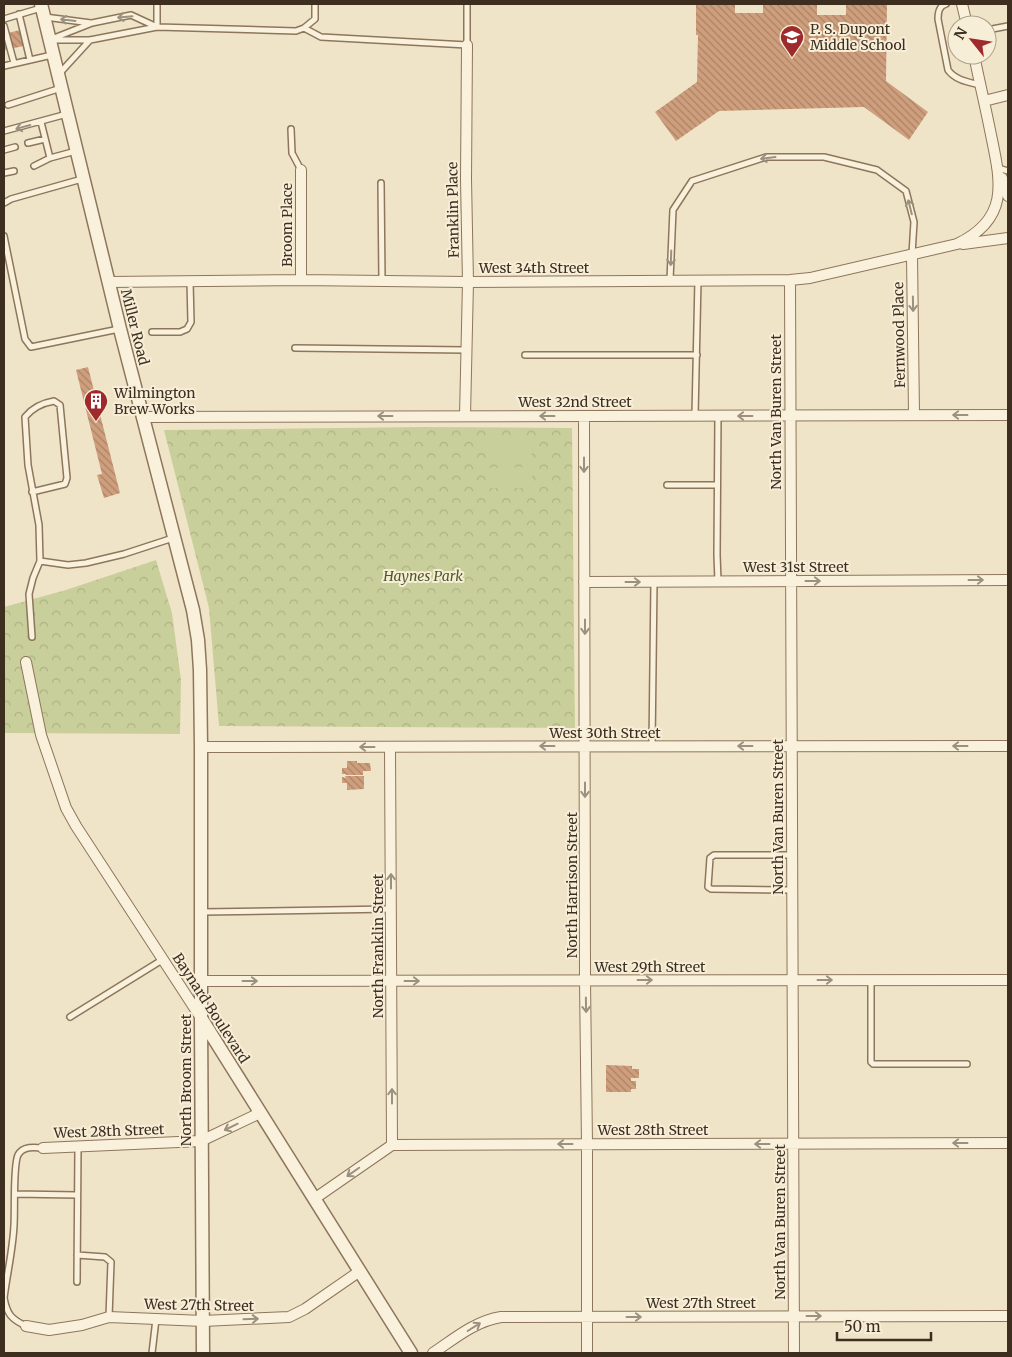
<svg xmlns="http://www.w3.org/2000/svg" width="1012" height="1357" font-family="Merriweather,serif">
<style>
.park{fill:url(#park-crowns)}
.garden{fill:#c9cf9b}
.building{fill:url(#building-back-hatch)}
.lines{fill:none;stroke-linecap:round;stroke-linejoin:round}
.service-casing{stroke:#8d765c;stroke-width:8}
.minor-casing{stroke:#8d765c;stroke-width:12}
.tertiary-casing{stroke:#8d765c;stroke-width:15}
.service{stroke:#faf1dc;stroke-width:5}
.minor{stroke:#faf1dc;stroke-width:10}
.tertiary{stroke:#faf1dc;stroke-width:12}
.oneway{stroke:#9c907e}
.labels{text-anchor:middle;stroke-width:4;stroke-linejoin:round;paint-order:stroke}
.poi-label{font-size:14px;fill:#3d2e20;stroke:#f7eed8;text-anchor:start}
.street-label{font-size:14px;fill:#3d2e20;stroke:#f7eed8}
.park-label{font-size:14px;font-style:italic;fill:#4d5a26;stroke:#f7eed8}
</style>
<defs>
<pattern id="park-crowns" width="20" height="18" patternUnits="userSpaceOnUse" patternTransform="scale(1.25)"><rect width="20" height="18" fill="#c9cf9b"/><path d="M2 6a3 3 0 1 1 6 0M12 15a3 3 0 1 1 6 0" fill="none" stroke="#aeb285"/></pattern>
<pattern id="building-back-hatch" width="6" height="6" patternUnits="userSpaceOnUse" patternTransform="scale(1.25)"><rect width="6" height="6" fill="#cf9f7d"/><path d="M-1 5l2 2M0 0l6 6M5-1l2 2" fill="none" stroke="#a98266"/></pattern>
</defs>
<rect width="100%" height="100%" fill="#f0e4c8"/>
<path class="park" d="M423,427L572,428L575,728L219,726L209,608L164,430Z
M156,560L172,613L181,680L180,734L4,733V607L66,590Z"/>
<path class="garden" d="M531,441L532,462H488V442Z
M532,467V488H488V468Z"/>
<path class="building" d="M696,4H735V13H763V4H817V15H846V4H887L886,81L928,112L909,140L864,107L719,111L676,141L655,112L697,82L698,35H696Z
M20,30L24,46L4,50V34Z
M88,367L120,493L104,498L97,475L102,474L76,370Z
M347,761H357V763H370L371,771H363V775H346V774H342V768H347Z
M345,776H364V789L347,790V783H342V777L346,778Z
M606,1065L632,1066V1069H639V1078H631V1081H636V1089H631V1092H606Z"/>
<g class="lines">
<g class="service-casing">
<path id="service" d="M157,4V27
M946,4C939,6 938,12 938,19L948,70C955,80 968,82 980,85
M19,14L30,60
M45,17L91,23
M4,19L41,8
M4,26L14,63
M304,28L321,37L467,45V4
M987,30L1008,26
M54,38L92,23L131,15L157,27
M51,40H90L157,27L296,31L304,28L315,19V4
M4,66L52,55
M59,74L90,40
M8,105L61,88
M41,122L50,158
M291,129L292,153L301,170
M4,131L67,114
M28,143L45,139
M4,150L15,147
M34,166L50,158L76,151
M998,168L1008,171
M4,173L14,171
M381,183L382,281
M4,203L11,199L82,179
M4,236L25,339L31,347L119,329
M670,280L673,210L692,181L766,157H824L877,170L906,191L914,222L912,254
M152,332H180L187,329L191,322L190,281
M295,348L466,350
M525,355H697
M695,415L698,280
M718,416L717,555L718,581
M667,485H717
M32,492L65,484L67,478L60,405L54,401C42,403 33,407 25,417L28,465L39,525L40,561
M32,637L29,594L33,578L40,561L68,565L86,563L124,554L173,538
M652,746L654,582
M792,855H714L710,858L708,887L711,889L792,890
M202,912L391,909
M871,980V1062L873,1064H967
M70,1017L162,960
M15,1194L77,1195
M77,1255L105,1257L111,1262L109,1317
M77,1282L78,1147
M26,1326C11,1319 7,1314 4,1298C7,1274 13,1249 14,1225C15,1210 13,1165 18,1155C23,1146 34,1147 43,1148
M152,1353L156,1319"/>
</g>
<g class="minor-casing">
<path id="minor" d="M962,4L967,25
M984,101L1008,95
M1002,178L1008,196
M963,244L1008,238
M912,255L914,415
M301,280V170
M790,280L794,1353
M108,282L301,280L468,282L790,280L810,278L957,244C1012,218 1000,179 990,130C985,105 979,80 974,55
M465,416L468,282L466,179L467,45
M584,416L585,981L587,1144V1353
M142,417L1008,415
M584,582L1008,580
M26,662L41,735L66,808L76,826L201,1018
M201,747L1008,746
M390,747L392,1145
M201,981L1008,980
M43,1148L201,1141L260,1113
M314,1199L392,1145L1008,1143
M26,1326L49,1330L82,1325L109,1317L203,1321L289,1317L305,1309L360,1271
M433,1353C454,1339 475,1321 501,1317L1008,1316"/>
</g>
<g class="tertiary-casing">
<path id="tertiary" d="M41,4L120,329L193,610L198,640L200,670L201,747V1018L203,1353
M201,1018L411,1353"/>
</g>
<use href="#service" class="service"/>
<use href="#minor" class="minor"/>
<use href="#tertiary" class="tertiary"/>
</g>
<defs><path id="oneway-shaft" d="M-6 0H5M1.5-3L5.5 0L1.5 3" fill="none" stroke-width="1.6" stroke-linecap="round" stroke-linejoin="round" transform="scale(1.25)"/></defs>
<g class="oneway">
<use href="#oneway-shaft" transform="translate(125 17) rotate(175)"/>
<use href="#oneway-shaft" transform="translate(68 20) rotate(-173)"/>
<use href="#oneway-shaft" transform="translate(23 127) rotate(165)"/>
<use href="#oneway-shaft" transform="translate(768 158) rotate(173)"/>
<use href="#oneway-shaft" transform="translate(910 207) rotate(-104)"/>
<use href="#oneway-shaft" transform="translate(671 258) rotate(92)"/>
<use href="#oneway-shaft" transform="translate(913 304) rotate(89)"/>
<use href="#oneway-shaft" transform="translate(960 415) rotate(180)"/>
<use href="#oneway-shaft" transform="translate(385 416) rotate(180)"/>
<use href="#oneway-shaft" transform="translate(547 416) rotate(180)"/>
<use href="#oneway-shaft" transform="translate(745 416) rotate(180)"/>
<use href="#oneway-shaft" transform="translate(584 465) rotate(90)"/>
<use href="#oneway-shaft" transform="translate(976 580)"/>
<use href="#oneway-shaft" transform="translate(813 581)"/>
<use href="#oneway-shaft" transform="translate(633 582)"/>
<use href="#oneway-shaft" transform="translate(585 627) rotate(90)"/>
<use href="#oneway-shaft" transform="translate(547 746) rotate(180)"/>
<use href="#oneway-shaft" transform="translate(745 746) rotate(180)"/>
<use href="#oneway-shaft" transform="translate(960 746) rotate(180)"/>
<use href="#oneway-shaft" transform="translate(367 747) rotate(180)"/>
<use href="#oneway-shaft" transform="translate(585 790) rotate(90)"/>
<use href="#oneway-shaft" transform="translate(391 881) rotate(-90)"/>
<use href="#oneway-shaft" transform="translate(645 980)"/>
<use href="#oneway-shaft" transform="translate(825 980)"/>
<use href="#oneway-shaft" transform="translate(250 981)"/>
<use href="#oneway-shaft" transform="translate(412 981)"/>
<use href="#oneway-shaft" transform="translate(586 1005) rotate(89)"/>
<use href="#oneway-shaft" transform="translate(392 1096) rotate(-90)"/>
<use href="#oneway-shaft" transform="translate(231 1127) rotate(154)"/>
<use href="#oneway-shaft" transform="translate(960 1143) rotate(180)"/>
<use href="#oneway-shaft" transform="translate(565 1144) rotate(180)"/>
<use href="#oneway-shaft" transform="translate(762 1144) rotate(180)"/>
<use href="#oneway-shaft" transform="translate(353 1172) rotate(145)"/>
<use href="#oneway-shaft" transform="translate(814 1316)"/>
<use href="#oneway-shaft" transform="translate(634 1317)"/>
<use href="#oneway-shaft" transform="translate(251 1319) rotate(-2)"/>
<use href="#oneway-shaft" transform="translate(474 1327) rotate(-32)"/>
</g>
<defs>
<g id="school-pin" transform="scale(1.25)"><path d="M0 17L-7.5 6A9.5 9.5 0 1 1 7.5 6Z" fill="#9e2a2b" stroke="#f7eed8"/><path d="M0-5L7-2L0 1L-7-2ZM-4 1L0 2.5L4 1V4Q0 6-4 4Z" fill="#fff"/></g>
<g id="building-pin" transform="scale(1.25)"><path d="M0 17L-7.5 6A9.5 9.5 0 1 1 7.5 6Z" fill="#9e2a2b" stroke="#f7eed8"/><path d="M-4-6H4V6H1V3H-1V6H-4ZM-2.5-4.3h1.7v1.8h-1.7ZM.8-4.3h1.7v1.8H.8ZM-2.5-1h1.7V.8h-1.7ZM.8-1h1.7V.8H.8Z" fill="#fff"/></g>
</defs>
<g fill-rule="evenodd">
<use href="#school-pin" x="792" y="37"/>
<use href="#building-pin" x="96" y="401"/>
</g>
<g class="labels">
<g class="poi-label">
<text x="810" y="34">P. S. Dupont<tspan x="810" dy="16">Middle School</tspan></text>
<text x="114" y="398">Wilmington<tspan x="114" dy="16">Brew Works</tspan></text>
</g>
<g class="street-label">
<text transform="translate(453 210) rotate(-91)" y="5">Franklin Place</text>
<text transform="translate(287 225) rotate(-90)" y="5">Broom Place</text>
<text x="534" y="273">West 34th Street</text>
<text transform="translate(135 327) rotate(76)" y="5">Miller Road</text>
<text transform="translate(899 335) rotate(-91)" y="5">Fernwood Place</text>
<text x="575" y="407">West 32nd Street</text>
<text transform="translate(776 412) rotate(-90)" y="5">North Van Buren Street</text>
<text x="796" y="572">West 31st Street</text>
<text x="605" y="738">West 30th Street</text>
<text transform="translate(778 817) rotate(-90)" y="5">North Van Buren Street</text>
<text transform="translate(572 885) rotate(-90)" y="5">North Harrison Street</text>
<text transform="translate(378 946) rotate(-90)" y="5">North Franklin Street</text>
<text x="650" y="972">West 29th Street</text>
<text transform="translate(211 1008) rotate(57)" y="5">Baynard Boulevard</text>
<text transform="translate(186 1080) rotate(-90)" y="5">North Broom Street</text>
<text x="653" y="1135">West 28th Street</text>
<text transform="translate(109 1131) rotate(-2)" y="5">West 28th Street</text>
<text transform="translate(780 1222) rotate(-90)" y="5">North Van Buren Street</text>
<text x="701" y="1308">West 27th Street</text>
<text transform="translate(199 1305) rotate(1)" y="5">West 27th Street</text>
</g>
<g class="park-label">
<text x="423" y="581">Haynes Park</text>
</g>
</g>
<rect width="1012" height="1357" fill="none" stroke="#3d2e20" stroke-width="10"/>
<g transform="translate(972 40) rotate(300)"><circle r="24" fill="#f7eed8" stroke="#ada18e"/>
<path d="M0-4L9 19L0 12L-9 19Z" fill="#9e2a2b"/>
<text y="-8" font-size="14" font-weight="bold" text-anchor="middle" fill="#3d2e20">N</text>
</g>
<path d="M837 1332v8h94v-8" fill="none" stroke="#3d2e20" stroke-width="2.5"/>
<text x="844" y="1332" font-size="15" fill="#3d2e20" stroke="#f7eed8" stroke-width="4" paint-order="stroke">50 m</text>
</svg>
